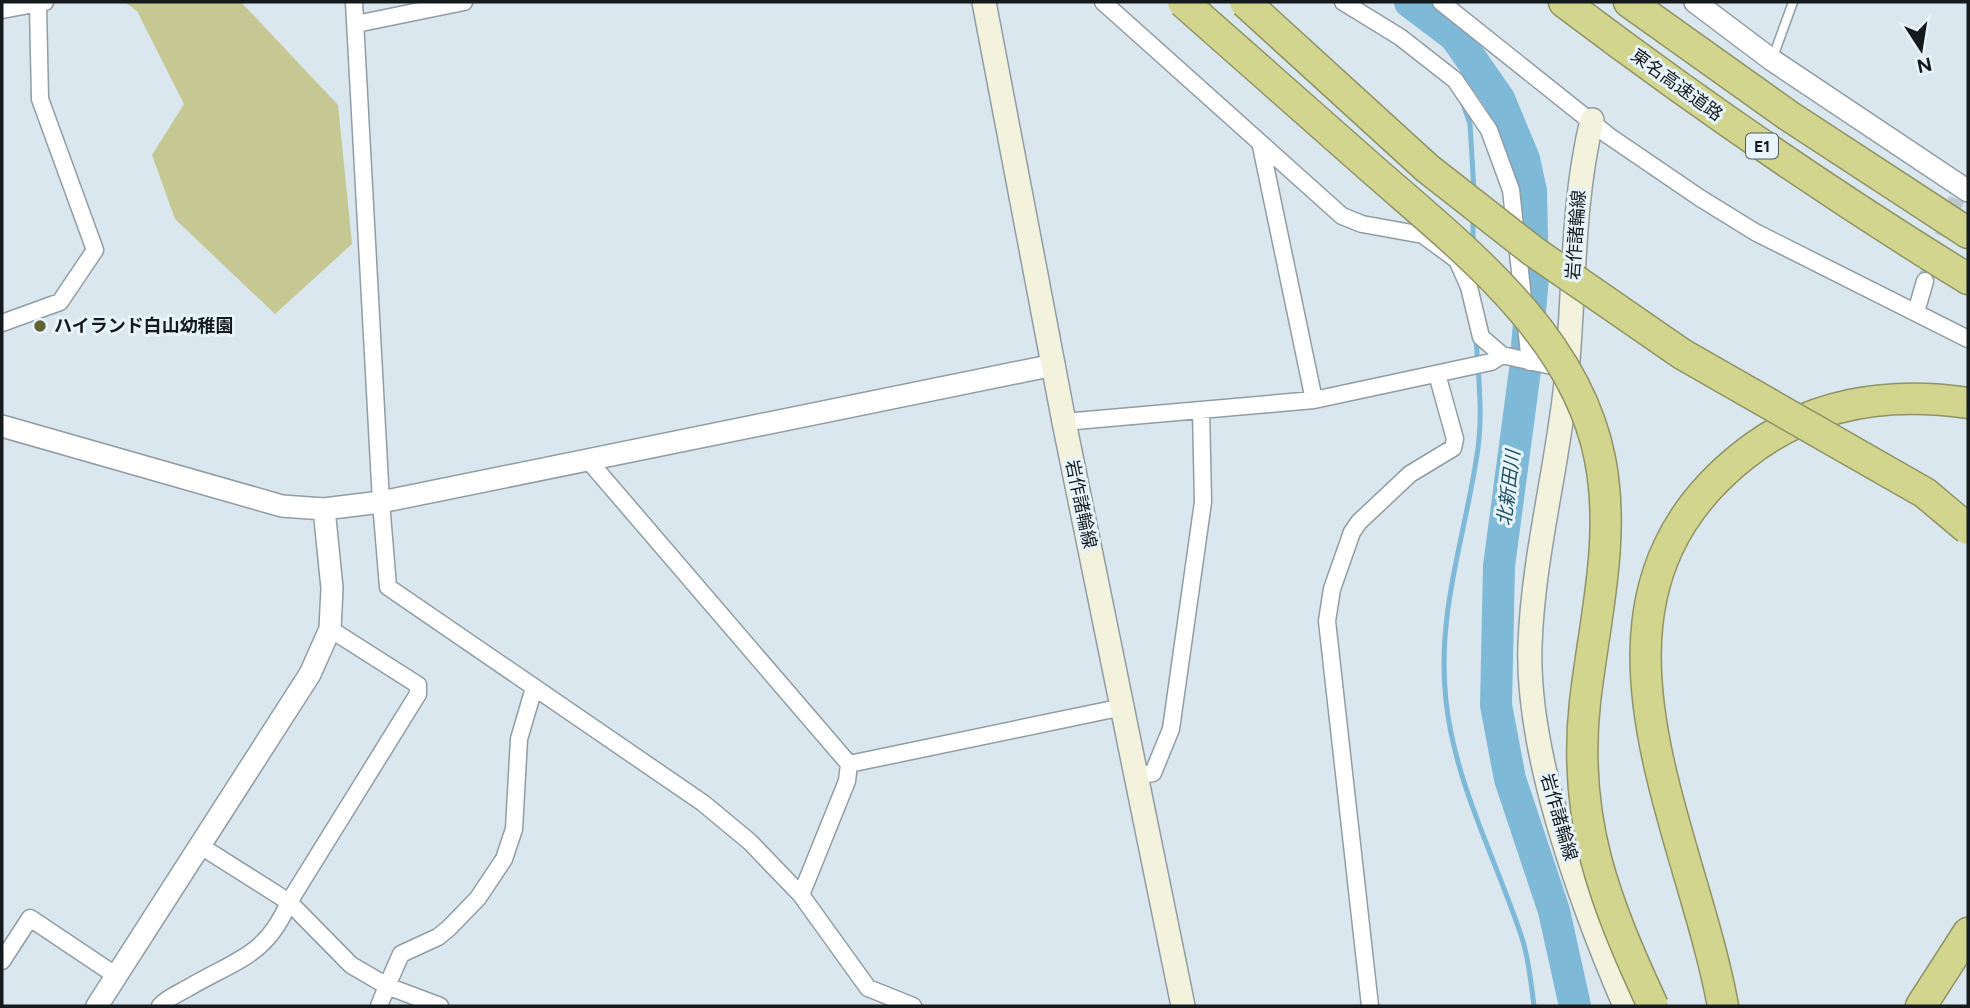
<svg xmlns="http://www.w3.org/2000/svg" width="1970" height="1008" font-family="Figtree,'Noto Sans JP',sans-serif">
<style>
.green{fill:#c5c893}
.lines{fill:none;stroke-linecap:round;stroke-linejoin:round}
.stream{stroke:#7eb9d7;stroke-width:5}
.river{stroke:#7eb9d7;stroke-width:32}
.minor-tunnel{stroke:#bcc8ce;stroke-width:16;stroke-dasharray:16 8;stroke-linecap:butt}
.service-casing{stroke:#919da4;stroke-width:11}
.minor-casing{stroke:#919da4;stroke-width:19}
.tertiary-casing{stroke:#919da4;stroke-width:24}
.secondary-casing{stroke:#919da4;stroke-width:26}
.motorway-casing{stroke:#909465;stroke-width:33}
.service{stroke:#fff;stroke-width:8}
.minor{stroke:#fff;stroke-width:16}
.tertiary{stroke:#fff;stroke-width:21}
.secondary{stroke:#f2f2dd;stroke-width:23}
.motorway{stroke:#d2d58d;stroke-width:30}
.motorway-bridge-casing{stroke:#909465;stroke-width:33;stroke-linecap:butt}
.motorway-bridge{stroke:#d2d58d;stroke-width:30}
.poi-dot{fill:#616330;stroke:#e7f4fb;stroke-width:2.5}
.labels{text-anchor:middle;stroke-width:6;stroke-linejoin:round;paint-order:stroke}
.shield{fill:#e7f4fb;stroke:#545b5f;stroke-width:2}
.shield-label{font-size:16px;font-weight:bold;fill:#151a1c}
.street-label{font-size:18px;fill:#151a1c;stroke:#e7f4fb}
.poi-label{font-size:18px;font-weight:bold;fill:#151a1c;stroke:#e7f4fb;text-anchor:start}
.water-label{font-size:19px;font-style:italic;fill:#215066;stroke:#e7f4fb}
</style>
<rect width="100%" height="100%" fill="#dae7ee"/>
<path class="green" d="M125,2H241L338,105L352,244L275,314L175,219L152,155L184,104L137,11Z"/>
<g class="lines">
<path class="stream" d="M1463,104L1470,124L1474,191
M1473,243V218
M1476,337C1478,374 1483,411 1478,448C1466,535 1436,611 1446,701C1455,784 1496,859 1522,938C1529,960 1531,983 1534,1006"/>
<path class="river" d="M1410,2L1455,36L1499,99L1524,159L1531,191L1533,277L1525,370L1499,566L1496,705L1510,779L1554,911L1575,1006"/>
<path class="minor-tunnel" d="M1925,281L1968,169"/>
<g class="service-casing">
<path id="service" d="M1773,57L1793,2"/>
</g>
<g class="minor-casing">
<path id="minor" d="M354,2L381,502L388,587L703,803L750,842L801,895L868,988L913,1006
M1103,2L1342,216L1362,224L1423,235L1457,260L1469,287L1481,337L1502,355L1565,369
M1343,2L1400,37L1455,80L1489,130L1511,190L1530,362
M1441,2L1609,136L1700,198L1755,232L1968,339
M2,10L45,2
M356,24L464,2
M1261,146L1314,400
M1916,312L1925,281
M2,323L60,302L95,250L40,99L38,5
M1064,422L1314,400L1491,362L1502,355
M588,460L849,764L847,781L801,895
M849,764L1123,707
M1136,776L1153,773L1171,729L1203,502L1201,410
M199,845L289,902L351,965L387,986L401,954L438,937L449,928L478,898L504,859L514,829L519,739L534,688
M2,961L30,918L115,975
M160,1006C167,998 179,993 188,988C235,960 266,957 289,902L418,694V685L330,629
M379,1006L387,986L440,1006
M1370,1006L1327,621L1332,589L1352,532L1359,522L1410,474L1453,448L1455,439L1437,374"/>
</g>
<g class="tertiary-casing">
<path id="tertiary" d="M1695,2L1772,60L1968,191
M2,426L282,506L324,509L381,502L1054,365
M97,1006L310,674L330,629L332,588L324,509"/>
</g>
<g class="secondary-casing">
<path id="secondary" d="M984,2L1064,422L1183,1006
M1592,120C1571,207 1575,294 1566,383C1557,470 1533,557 1530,645C1526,754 1582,906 1625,1006"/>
</g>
<g class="motorway-casing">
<path id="motorway" d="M1564,2C1695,101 1828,193 1968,279
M1629,2L1789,116L1968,233
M1723,1006C1689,821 1556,603 1744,455C1809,403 1888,391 1968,403
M1921,1006L1968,933"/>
</g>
<use href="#service" class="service"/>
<use href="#minor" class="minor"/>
<use href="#tertiary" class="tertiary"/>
<use href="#secondary" class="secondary"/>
<use href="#motorway" class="motorway"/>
<g class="motorway-bridge-casing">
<path id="motorway-bridge" d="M1183,2C1243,55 1302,107 1362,160C1454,242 1575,330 1600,459C1616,540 1594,622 1585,702C1572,820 1605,902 1653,1006
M1245,2L1427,168L1533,251L1682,354L1925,493L1968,529"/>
</g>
<use href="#motorway-bridge" class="motorway-bridge"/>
</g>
<circle class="poi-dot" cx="40" cy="326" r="7"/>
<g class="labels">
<rect class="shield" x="1746" y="133.5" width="32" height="25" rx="5"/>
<g class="shield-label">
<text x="1762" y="152">E1</text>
</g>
<g class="street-label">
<text transform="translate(1677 85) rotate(36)" y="6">東名高速道路</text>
<text transform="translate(1576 235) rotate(-86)" y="6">岩作諸輪線</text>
<text transform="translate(1081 504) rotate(78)" y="6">岩作諸輪線</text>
<text transform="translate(1559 817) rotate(74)" y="6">岩作諸輪線</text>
</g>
<g class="poi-label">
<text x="54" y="332">ハイランド白山幼稚園</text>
</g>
<g class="water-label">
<text transform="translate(1508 488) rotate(-83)" y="7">北新田川</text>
</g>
</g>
<rect width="1970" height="1008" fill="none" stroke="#151a1c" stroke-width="7"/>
<g transform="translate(1921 49) rotate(168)" stroke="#e7f4fb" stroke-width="5" paint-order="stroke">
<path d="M0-5L12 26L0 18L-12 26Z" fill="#151a1c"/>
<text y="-10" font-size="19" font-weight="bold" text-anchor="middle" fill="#151a1c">N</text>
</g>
</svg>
